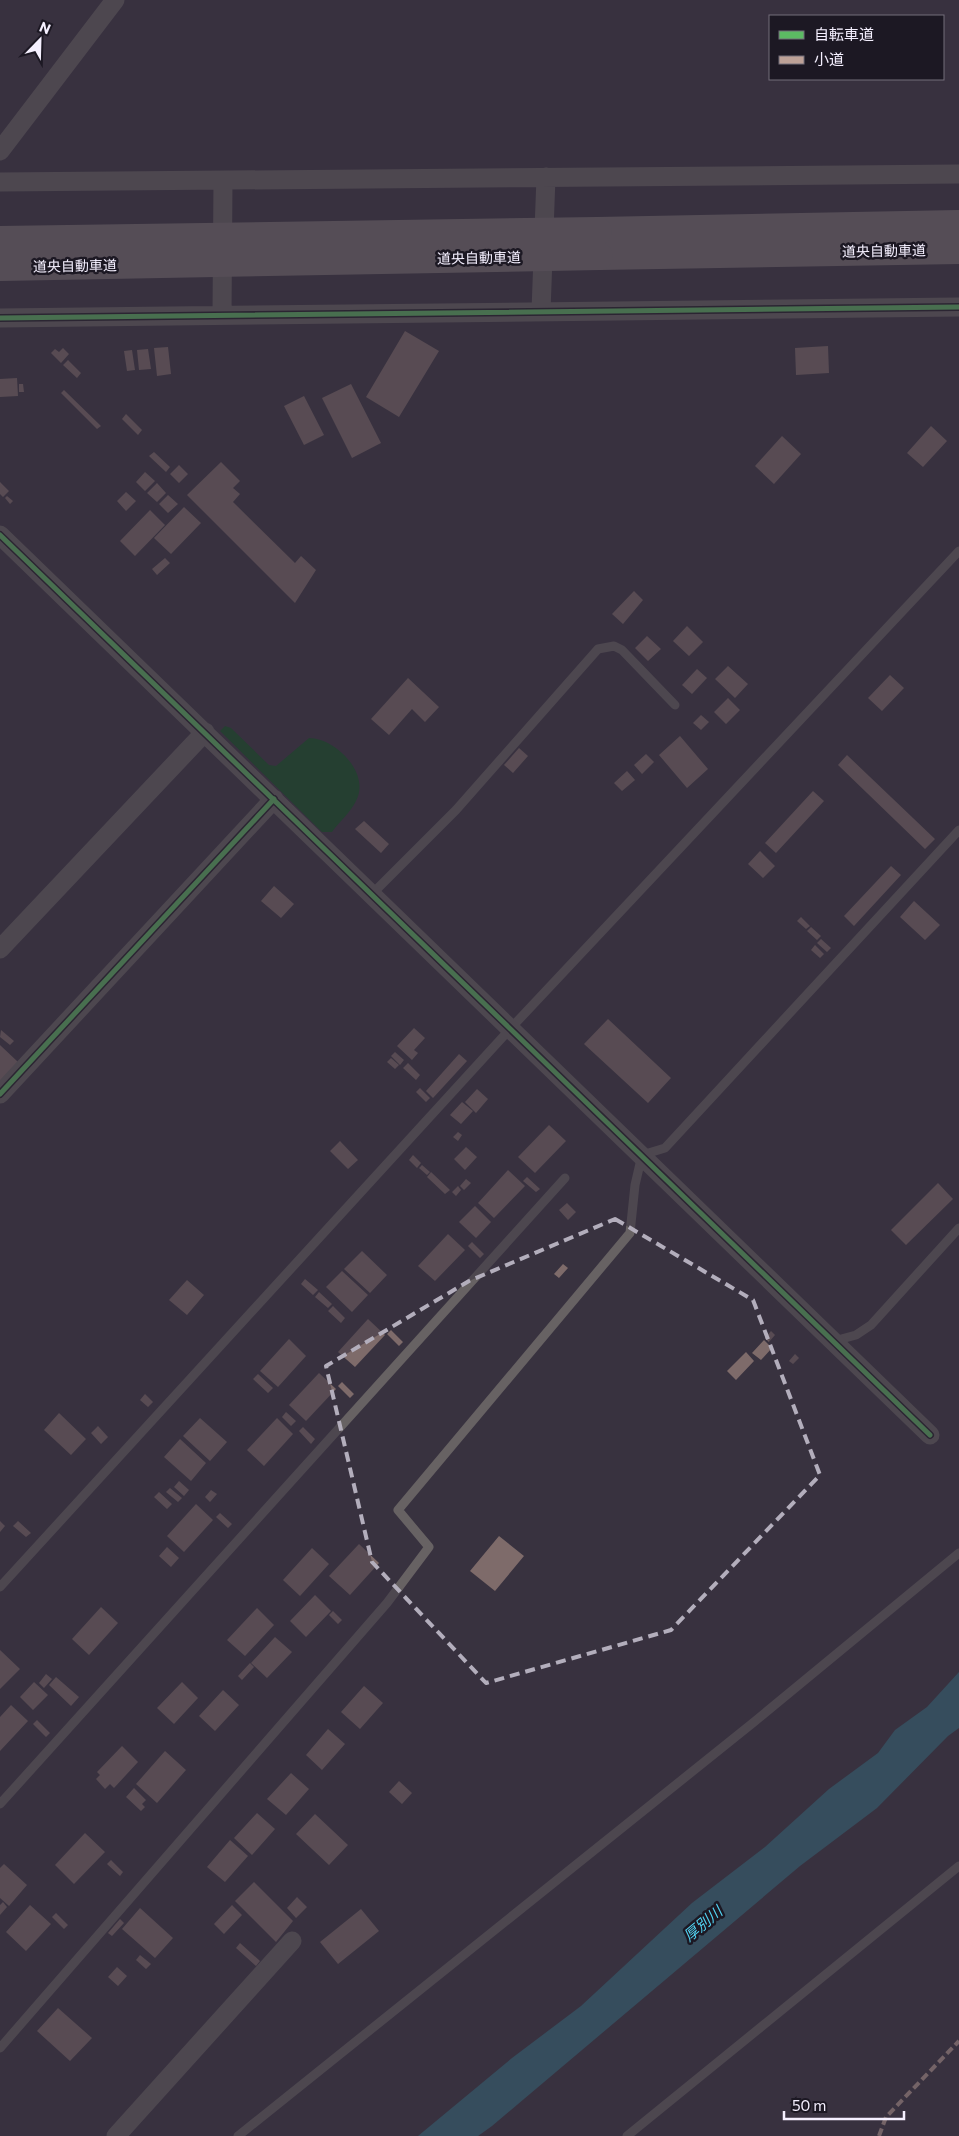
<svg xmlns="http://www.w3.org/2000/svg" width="959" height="2136" font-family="Commissioner,'Noto Sans JP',sans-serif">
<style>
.green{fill:#0e5021}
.water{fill:#336f80}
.building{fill:#7e6b6a}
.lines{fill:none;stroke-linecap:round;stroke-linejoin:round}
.lane{stroke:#676263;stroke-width:9}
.street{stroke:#676263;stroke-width:19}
.highway{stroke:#787072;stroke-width:28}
.highway-bridge{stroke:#787072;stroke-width:28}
.quiet{stroke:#bda197;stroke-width:4;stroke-dasharray:8 4;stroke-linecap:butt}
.cycleway-casing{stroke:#1c1823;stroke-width:8}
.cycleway{stroke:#5cba63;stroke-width:5}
.marked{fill:none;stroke:#b3aebc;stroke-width:4;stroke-dasharray:10 6;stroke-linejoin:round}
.labels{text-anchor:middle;stroke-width:5;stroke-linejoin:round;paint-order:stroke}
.street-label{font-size:14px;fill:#f5f0ff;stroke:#1c1823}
.water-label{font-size:15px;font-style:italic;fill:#52d4f3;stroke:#1c1823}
</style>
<rect width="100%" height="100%" fill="#38323f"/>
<path class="green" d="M225,726L231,728L269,765L276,766L309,738C335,738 371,773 356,801C351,812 339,822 332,832H322L220,731Z"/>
<path class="water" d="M959,1672V1728L948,1736L877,1808L800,1866L492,2126L478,2136H418L512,2058L581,2006L692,1903L765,1847L829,1789L878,1753L895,1730L927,1707Z"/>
<path class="building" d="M405,331L439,351L399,417L366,397Z
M828,346L829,373L796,375L795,348Z
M168,347L171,374L157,376L154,348Z
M63,348L69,354L61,363L51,353L55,349L59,352Z
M148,349L151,369L139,370L137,350Z
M132,350L135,370L127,371L124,351Z
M68,360L81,373L77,378L63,365Z
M17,378L18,396L0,397V379Z
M19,384H23L24,392H19Z
M351,384L381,443L352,458L322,398Z
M64,390L101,426L97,429L61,393Z
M304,396L324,435L304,445L284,406Z
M126,414L142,430L138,435L122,419Z
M931,426L947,441L923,467L907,453Z
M782,436L801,454L774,484L755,466Z
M154,452L170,467L166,472L149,456Z
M221,462L240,481L233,488L240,494L233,502L295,563L301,556L316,570L295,603L187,495Z
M179,465L188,474L179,483L170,474Z
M145,472L155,481L145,491L136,482Z
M0,482L9,491L3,497L0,494Z
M157,483L166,493L157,502L147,493Z
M126,492L136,501L126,511L117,501Z
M168,495L178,504L168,513L159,504Z
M7,496L13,501L10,504L5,498Z
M184,507L201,523L171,554L154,538Z
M150,510L165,525L135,556L120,541Z
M165,558L170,563L157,575L152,569Z
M634,591L643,600L623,624L612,614Z
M687,626L703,642L689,656L673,641Z
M647,636L661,649L648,661L635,648Z
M728,666L748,684L735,698L715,679Z
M697,669L707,678L692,694L682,685Z
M890,675L904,688L882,711L868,698Z
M408,678L439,707L425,722L412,709L389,735L371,719Z
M728,698L740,710L726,724L714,712Z
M701,715L709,722L701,730L693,723Z
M680,736L708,769L687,788L659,755Z
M519,748L528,756L513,773L504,765Z
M646,754L654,762L642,774L634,765Z
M847,755L935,839L925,849L838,765Z
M627,771L635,780L622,791L614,783Z
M813,791L824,801L776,853L765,843Z
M364,821L389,844L381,853L355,829Z
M760,851L775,866L763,878L748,864Z
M891,866L901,875L854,926L844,916Z
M274,886L294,904L281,918L261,901Z
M914,901L940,925L925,940L900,917Z
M801,917L810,926L806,929L797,921Z
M811,927L821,936L817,940L807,931Z
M821,939L831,948L827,952L817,943Z
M815,945L824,954L820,958L811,950Z
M608,1019L671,1078L648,1103L584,1044Z
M414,1028L425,1038L414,1050L418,1053L412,1060L397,1046Z
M1,1030L14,1041L10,1045L0,1037Z
M0,1045L18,1062L0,1081Z
M395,1052L404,1060L400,1065L391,1056Z
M459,1054L467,1061L433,1098L426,1091Z
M391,1058L399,1065L395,1069L387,1062Z
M408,1063L420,1075L416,1080L403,1068Z
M420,1088L430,1098L426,1102L416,1092Z
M477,1089L488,1099L476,1113L465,1102Z
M462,1102L473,1111L461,1124L450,1115Z
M549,1125L566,1141L535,1173L518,1157Z
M458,1132L462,1135L458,1141L453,1137Z
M340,1141L358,1160L348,1169L330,1151Z
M466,1147L477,1157L465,1170L454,1159Z
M413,1155L421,1163L417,1168L409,1160Z
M422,1165L430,1172L427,1175L419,1168Z
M508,1170L525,1186L494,1218L478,1203Z
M431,1172L450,1190L445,1194L427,1177Z
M527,1177L540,1189L536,1192L523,1181Z
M466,1179L471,1183L464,1190L460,1186Z
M938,1183L953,1199L906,1245L891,1230Z
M458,1186L461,1190L456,1196L452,1192Z
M567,1203L576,1212L568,1220L559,1210Z
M475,1206L491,1222L476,1238L459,1222Z
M448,1234L465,1250L435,1281L418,1266Z
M472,1242L484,1254L480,1258L468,1246Z
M362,1251L387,1275L370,1293L344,1269Z
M563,1264L568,1268L559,1278L554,1274Z
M342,1271L368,1295L352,1312L326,1287Z
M305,1279L318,1290L313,1295L301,1284Z
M187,1280L204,1295L187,1315L169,1300Z
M319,1292L332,1304L328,1308L315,1297Z
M333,1306L345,1318L341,1323L328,1311Z
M368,1319L385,1335L355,1367L338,1352Z
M391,1330L403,1342L399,1346L387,1334Z
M771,1331L775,1335L769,1342L765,1338Z
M289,1339L306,1356L278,1387L260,1371Z
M764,1340L772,1348L761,1360L752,1353Z
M746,1352L754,1361L736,1380L727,1371Z
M795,1354L799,1358L793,1364L789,1361Z
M319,1373L336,1389L306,1421L289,1405Z
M258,1374L273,1388L268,1393L253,1379Z
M342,1382L354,1394L350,1398L338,1386Z
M145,1394L153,1402L148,1407L140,1400Z
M286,1412L296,1421L291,1426L282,1417Z
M59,1413L86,1439L71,1455L44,1430Z
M200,1418L227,1442L210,1461L183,1436Z
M277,1418L293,1434L264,1466L247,1450Z
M98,1426L108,1437L101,1444L91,1433Z
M303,1427L315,1439L311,1444L299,1431Z
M180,1439L206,1463L191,1481L164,1457Z
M179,1481L189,1490L184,1496L174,1487Z
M170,1488L182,1498L178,1502L166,1492Z
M211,1490L217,1494L210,1502L205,1497Z
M159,1492L172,1504L167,1509L154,1497Z
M196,1504L213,1520L184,1552L167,1536Z
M220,1513L232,1524L228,1528L216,1517Z
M0,1521L5,1526L0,1532Z
M18,1521L31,1533L26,1537L13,1526Z
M499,1536L524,1556L495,1591L470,1571Z
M359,1544L379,1563L350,1595L329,1576Z
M167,1547L179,1558L171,1567L159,1556Z
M312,1548L329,1564L300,1596L283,1580Z
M315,1595L331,1611L306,1637L290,1621Z
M101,1607L118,1623L89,1655L72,1639Z
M257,1608L274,1625L245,1656L227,1640Z
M333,1611L342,1620L338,1624L329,1615Z
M275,1637L292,1652L267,1678L251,1663Z
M0,1650L20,1669L0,1689Z
M250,1663L254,1667L242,1680L238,1676Z
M46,1674L52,1679L44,1688L39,1683Z
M56,1677L79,1697L71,1706L49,1685Z
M34,1682L48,1695L33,1710L20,1697Z
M182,1682L198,1698L174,1724L157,1708Z
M364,1686L383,1703L360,1729L341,1712Z
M223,1690L239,1705L215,1731L199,1716Z
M11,1705L28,1721L0,1751V1717Z
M37,1720L50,1733L46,1737L33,1724Z
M328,1729L345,1744L322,1770L306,1755Z
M122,1746L138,1762L114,1788L110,1784L105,1789L96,1779L100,1775L97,1772Z
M165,1751L186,1770L157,1803L136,1784Z
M291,1773L309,1789L286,1815L267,1799Z
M399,1781L412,1793L402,1804L389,1792Z
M134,1788L146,1800L142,1804L145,1807L141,1811L126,1797Z
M257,1813L275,1829L252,1855L234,1838Z
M315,1814L348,1845L329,1865L296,1834Z
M85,1833L105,1852L74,1884L55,1865Z
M230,1840L248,1856L225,1882L207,1867Z
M111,1860L123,1872L120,1876L107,1864Z
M4,1864L27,1885L9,1906L0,1898V1868Z
M254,1882L293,1921L276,1942L235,1901Z
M297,1897L307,1907L296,1918L287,1908Z
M3,1902L7,1907L0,1915V1905Z
M30,1905L51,1924L26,1951L6,1932Z
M232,1905L242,1915L224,1934L214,1924Z
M140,1908L173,1938L155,1958L122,1929Z
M361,1909L379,1931L338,1964L320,1942Z
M56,1913L68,1925L64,1929L52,1917Z
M120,1919L124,1923L112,1936L108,1933Z
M240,1943L260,1961L256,1966L236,1948Z
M140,1955L151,1964L146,1969L136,1960Z
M117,1967L127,1976L118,1986L108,1977Z
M58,2008L92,2038L70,2061L37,2031Z"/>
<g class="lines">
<path class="lane" d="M372,894L456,810L598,649L614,646L622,650L675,705
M834,1341L856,1335L871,1325L959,1228
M0,1587L511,1028L959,551
M0,1804L565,1178
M0,2048L387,1603L429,1547L398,1510L630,1233L635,1185L642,1155L665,1148L959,830
M238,2136L754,1722L959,1553
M627,2136L959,1866"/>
<path class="street" d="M0,151L115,0
M0,182L959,174
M541,311L546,177
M222,315L223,181
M0,318L959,307
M0,535L930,1435
M0,949L205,732
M0,1094L274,799
M116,2136L292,1941"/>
<path class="highway" d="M598,231L959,224
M599,256L959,250"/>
<path class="highway-bridge" d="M0,240L598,231
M0,267L599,256"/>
<path class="quiet" d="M879,2136L886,2117L959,2041"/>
<g class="cycleway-casing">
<path id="cycleway" d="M0,318L959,307
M0,535L930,1435
M0,1094L274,799"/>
</g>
<use href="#cycleway" class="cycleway"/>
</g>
<path d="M0 0H959V2136H0ZM615,1219L753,1300L820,1475L671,1630L486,1683L372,1562L326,1366L469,1281Z" fill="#38323f" fill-opacity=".55" fill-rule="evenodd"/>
<path class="marked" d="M615,1219L753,1300L820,1475L671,1630L486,1683L372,1562L326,1366L469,1281Z"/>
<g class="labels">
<g class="street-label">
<text transform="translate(884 251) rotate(-1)" y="5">道央自動車道</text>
<text transform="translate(479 258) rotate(-1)" y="5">道央自動車道</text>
<text transform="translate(75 266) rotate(-1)" y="5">道央自動車道</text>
</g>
<g class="water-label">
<text transform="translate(703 1924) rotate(-40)" y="5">厚別川</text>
</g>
</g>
<rect x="769" y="15" width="175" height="65" fill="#1c1823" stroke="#736e7b"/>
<rect x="779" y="31" width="25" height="8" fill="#5cba63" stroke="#736e7b"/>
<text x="814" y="40" font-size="15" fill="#f5f0ff">自転車道</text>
<rect x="779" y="56" width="25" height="8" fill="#bda197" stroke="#736e7b"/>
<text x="814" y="65" font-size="15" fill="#f5f0ff">小道</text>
<g transform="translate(40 40) rotate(23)" stroke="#1c1823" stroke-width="4" paint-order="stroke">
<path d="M0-4L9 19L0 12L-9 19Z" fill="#f5f0ff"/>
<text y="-8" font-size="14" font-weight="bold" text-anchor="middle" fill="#f5f0ff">N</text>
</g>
<path d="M784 2111v8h120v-8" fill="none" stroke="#f5f0ff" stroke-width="2.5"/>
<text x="792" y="2111" font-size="15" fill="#f5f0ff" stroke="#1c1823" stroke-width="4" paint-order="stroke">50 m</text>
</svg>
